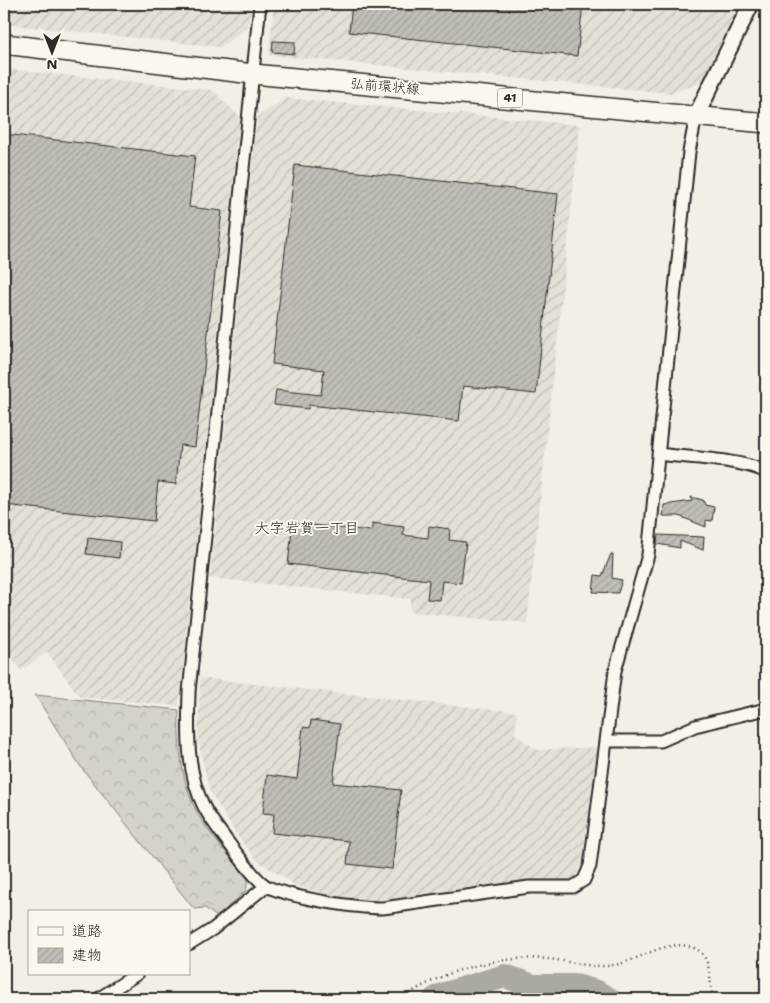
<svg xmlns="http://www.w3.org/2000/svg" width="770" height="1003" font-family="'Shantell Sans','Klee One',sans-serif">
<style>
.industrial{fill:url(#industrial-furrows)}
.forest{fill:url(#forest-crowns);stroke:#807e7a}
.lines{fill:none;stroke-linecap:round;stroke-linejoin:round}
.river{stroke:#aca9a2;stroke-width:24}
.building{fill:url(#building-hatch);stroke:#2b2b2b}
.minor-casing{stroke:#2b2b2b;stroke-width:15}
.tertiary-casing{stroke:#2b2b2b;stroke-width:19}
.primary-casing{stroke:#2b2b2b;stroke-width:22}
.path{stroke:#2b2b2b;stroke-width:2.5;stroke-dasharray:1 4;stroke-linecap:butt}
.minor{stroke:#fbf7ec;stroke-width:11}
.tertiary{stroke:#fbf7ec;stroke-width:15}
.primary{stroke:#fbf7ec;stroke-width:19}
.labels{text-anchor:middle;stroke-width:4;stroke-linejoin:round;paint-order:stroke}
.shield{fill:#fbf7ec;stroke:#696865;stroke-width:1}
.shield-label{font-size:12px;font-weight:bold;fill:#2b2b2b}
.street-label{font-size:14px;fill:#2b2b2b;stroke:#fbf7ec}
.neighbourhood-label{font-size:15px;fill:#2b2b2b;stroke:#fbf7ec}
</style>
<defs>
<pattern id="industrial-furrows" width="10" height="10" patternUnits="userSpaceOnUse" patternTransform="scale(1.25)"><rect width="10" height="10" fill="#e4e0d6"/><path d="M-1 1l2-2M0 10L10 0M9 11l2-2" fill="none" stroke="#c4c0b8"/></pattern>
<pattern id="forest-crowns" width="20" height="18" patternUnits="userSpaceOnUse" patternTransform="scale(1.25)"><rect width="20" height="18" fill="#d5d2c9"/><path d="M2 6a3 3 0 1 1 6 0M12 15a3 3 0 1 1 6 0" fill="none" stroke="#b7b4ad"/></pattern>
<pattern id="building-hatch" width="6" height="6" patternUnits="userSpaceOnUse" patternTransform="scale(1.25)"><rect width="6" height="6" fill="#c0beb6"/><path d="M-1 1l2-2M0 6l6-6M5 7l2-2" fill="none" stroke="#a5a39d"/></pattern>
</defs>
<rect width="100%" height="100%" fill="#f3efe4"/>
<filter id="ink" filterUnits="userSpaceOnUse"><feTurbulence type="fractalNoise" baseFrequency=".02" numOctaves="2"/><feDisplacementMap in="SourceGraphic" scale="10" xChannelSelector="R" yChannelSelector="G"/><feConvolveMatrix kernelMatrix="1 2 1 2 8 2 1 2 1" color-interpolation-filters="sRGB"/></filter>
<g filter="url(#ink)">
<path class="industrial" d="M4,4H251L248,26L221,47L4,24Z
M274,4H741L704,82L671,93L269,55Z
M4,69L212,90L240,117L179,706L80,697L47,652L21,671L4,644Z
M286,98L580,125L527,623L410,612V599L210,578L257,117Z
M200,678L517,712L515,734L537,750L598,747L582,862L579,870L571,881H517L383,900L363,901L333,896L297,886L258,861L239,838L210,792L198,741Z"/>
<path class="forest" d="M35,695L179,710C178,747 181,788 202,821C215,841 233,860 248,878L246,891L217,917L205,908L194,909L81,767Z"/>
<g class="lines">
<path class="river" d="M435,999L442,995L505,976L533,986H576L597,992L609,999"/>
</g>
<path class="building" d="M352,4H583L577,56L349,32Z
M273,41L295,42L294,54L272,52Z
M4,134L195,156L189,207L222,211L195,447L180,445L176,484L158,482L154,521L4,505Z
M295,165L558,194L536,394L463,386L459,421L309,405L308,409L274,405L276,390L321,395L324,370L272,364Z
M691,497L703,500L705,505L714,507L712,521L706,520V527L679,516H663L664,505L692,501Z
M293,523L372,531V523L404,527L403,535L428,538L429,526L450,529L449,540L466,542L461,583L442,581L440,600L427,599L429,580L288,564Z
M658,535L704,537L703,550L680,541V548L657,544Z
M88,538L120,542L119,558L86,554Z
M611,554L613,555L612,578L622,580L618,593L593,592L595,575L602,576Z
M311,720L340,724L333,783L401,790L392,869L347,864L349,841L272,833L274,814L263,813L267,775L297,779L303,727L310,728Z"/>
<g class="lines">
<g class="minor-casing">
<path id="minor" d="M260,4L189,692C188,729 186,772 204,807C213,824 226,839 237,854C243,862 259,883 268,887C294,898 354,908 383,908L529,887H573L584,880L590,866L615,671L648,555L689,152L696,116
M658,454C687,458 742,459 766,472
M606,741H661L695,726L766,709
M189,944L213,929L266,886
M98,999L137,974"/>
</g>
<g class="tertiary-casing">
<path id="tertiary" d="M696,116L751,4"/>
</g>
<g class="primary-casing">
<path id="primary" d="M4,44L253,74L766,123"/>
</g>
<path class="path" d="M401,999C443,970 498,955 549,959C570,961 593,969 614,965C640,961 667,937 694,948C713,956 709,983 713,999"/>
<use href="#minor" class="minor"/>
<use href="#tertiary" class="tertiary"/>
<use href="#primary" class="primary"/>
</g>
</g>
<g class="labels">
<rect class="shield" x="497.5" y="88.5" width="25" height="19" rx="4"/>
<g class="shield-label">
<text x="510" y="102">41</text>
</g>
<g class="street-label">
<text transform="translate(385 86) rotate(5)" y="5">弘前環状線</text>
</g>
<g class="neighbourhood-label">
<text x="307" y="533">大字岩賀一丁目</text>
</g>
</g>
<rect width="770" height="1003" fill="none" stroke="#fbf7ec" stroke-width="20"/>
<rect x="10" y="10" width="750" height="983" fill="none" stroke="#2b2b2b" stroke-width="2" filter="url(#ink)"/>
<rect x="28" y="910" width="162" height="65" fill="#fbf7ec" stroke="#a8a59f"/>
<rect x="38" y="927" width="25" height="8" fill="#fbf7ec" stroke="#a8a59f"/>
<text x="72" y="936" font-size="15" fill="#2b2b2b">道路</text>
<rect x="38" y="948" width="25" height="15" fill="url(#building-hatch)" stroke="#a8a59f"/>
<text x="72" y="960" font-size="15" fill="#2b2b2b">建物</text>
<g transform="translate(52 52) rotate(180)" stroke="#fbf7ec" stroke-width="4" paint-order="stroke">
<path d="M0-4L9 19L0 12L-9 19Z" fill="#2b2b2b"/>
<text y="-8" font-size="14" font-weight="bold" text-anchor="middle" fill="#2b2b2b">N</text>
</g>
</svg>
